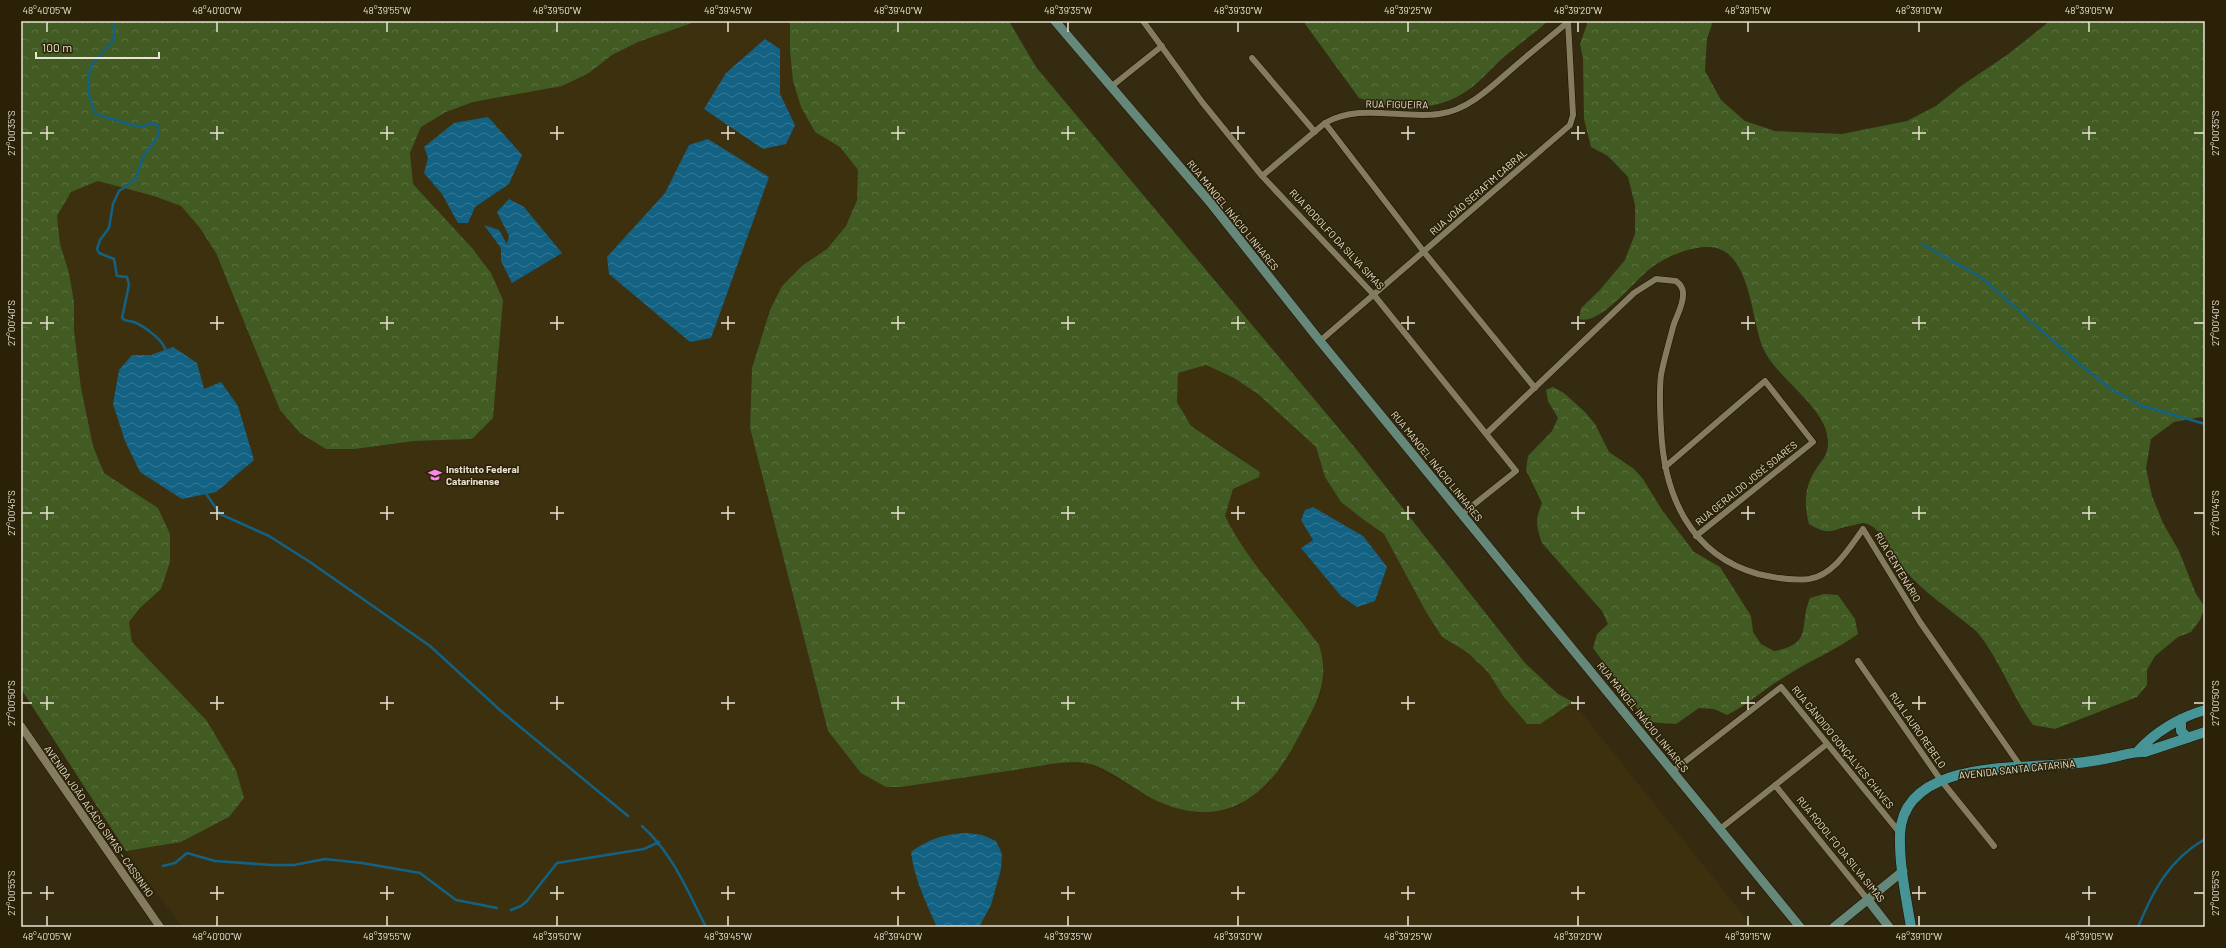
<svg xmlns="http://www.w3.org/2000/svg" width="2226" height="948" font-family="Barlow,sans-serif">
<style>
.built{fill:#3c300e}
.forest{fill:url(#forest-crowns)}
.water{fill:url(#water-waves)}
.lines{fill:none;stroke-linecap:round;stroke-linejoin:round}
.stream{stroke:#146283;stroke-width:2.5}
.minor-casing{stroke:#1b1300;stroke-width:7}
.tertiary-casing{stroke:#1b1300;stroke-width:9}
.secondary-casing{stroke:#1b1300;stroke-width:10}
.primary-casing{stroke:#1b1300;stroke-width:11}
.minor{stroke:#857b5f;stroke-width:6}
.tertiary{stroke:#857b5f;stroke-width:8}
.secondary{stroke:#66887a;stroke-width:9}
.primary{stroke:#469496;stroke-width:10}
.ticks{fill:none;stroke:#e9e3d4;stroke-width:1.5}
.labels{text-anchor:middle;stroke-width:3;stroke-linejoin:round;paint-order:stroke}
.street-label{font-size:10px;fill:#e9e3d4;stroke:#2a2107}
.poi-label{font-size:10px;font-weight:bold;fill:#e9e3d4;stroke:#2a2107;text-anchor:start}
.neatline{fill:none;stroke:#e9e3d4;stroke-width:1.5}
.ticks-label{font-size:10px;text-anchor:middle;fill:#e9e3d4}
</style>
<defs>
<pattern id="forest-crowns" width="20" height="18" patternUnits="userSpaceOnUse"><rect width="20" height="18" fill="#415b23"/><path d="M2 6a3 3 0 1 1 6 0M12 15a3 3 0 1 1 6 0" fill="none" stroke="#5c7242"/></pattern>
<pattern id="water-waves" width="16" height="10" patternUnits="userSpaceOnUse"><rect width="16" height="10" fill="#146283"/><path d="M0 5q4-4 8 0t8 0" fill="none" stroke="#367894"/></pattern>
</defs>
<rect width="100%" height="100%" fill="#342b11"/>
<path class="built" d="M716,21H786L790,24V52L793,81L815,132L840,147L858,170L857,200L846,226L827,249L803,265L782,286L770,310L752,368L750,428L828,731L901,787L1062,763L1091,764L1151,798L1165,804L1199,813L1229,809L1242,804L1266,786L1289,756L1321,691L1323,677L1310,634L1255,566L1238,541L1225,516L1233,488L1259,477L1239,456L1191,426L1177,402L1178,373L1206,365L1234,378L1258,394L1316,447L1325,477L1364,520L1384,534L1426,612L1442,637L1467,652L1488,672L1503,696L1540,724L1573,702L1753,927H182L126,851L181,842L229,817L207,721L132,642L129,622L140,608L161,589L170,562L133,491L104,473L93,446L81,389L74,330V301L69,273L60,244L57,216L71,192L98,181L154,196L181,206L200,228L216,253L280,410L355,449L414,441L471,439L493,418L500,334L491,273L472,248L413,184L410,153L421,127L446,112L473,102L589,73L612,55L638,42L665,32L692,23Z"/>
<path class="forest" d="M21,21H716L692,23L638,42L612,55L589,73L562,86L473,102L446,112L421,127L410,153L413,184L472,248L491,273L503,300L493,418L472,439L414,441L355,449H326L300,433L280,410L216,253L200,228L181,206L154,196L98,181L71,192L57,216L60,244L69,273L74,302V330L81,388L93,446L104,473L158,508L170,534V562L161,589L140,608L129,622L132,642L207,721L236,770L244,798L229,817L181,842L126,851L21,689Z
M786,21H1009L1036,67L1356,449L1525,663L1558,694L1573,702L1540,724H1527L1503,696L1488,672L1467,652L1442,637L1426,612L1384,534L1364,520L1341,502L1325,477L1316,447L1258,394L1234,378L1206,365L1178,373L1177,402L1191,426L1260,472L1259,477L1233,489L1225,516C1250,566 1287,600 1319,645C1331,682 1315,705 1299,736C1267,800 1221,833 1151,798C1137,790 1103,766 1090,764C1068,759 1043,766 1021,769C981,775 941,781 901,787H886L861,773L828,731L750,428L752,368L770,310L782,286L803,265L827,249L846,226L857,200L858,170L840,147L815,132L801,107L793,81L790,52V24Z
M1303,21H1548C1535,33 1519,44 1505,56C1491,68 1478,85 1462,94C1432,113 1391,109 1359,98Z
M1588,21H1713L1707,39L1705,71L1721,100L1745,121L1775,131L1842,134L1907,121L1936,106L1961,86L2007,55L2050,21H2205V419L2201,417L2174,422L2151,439L2146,468L2152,496L2163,523L2179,551L2196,594L2205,607L2200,620L2191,632L2178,637L2155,656L2147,670V685L2137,697L2055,729L2033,725C2012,696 2000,660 1977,632C1953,611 1923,593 1903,568C1892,555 1883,527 1864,523C1861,523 1857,524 1855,525C1832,528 1833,538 1809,524C1804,505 1804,487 1816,469C1822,460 1828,455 1828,443C1829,409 1778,380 1764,350C1750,321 1752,245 1706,247C1689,248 1670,255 1655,265C1636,277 1602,326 1579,319L1581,308L1599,291L1625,260L1635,234V205L1628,177L1608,156L1591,147L1584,119L1583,58L1580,44Z
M1553,387L1564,393L1585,412L1595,424L1609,452L1634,469L1643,479L1662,510L1694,552L1720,567L1751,616L1753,632L1761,644L1774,651C1814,644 1798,627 1810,598L1824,594L1838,595L1855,619L1858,634C1836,650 1809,661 1786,676C1765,688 1748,705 1727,715L1714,709L1699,708L1676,724L1647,722L1593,648L1597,634L1608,624L1602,611L1542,543C1536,526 1535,520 1542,503L1526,470L1528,456L1552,431L1558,418L1548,401L1546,390Z"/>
<path class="water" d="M765,39L780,49V94L795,125L786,144L763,149L704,109L726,73Z
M488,117L522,155L509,184L475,207L468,223H458L442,194L424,173L428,158L424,147L454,123Z
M708,139L769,177L711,338L690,342L609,274L607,257L665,193L689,145Z
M509,199L524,207L562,253L512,283L501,261V248L484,225L499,230L507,244L509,236L497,212Z
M173,347L197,363L204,389L221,382L238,406L254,460L216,492L182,499L140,472L125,441L113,404L119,370L132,355H151Z
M1313,507L1363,536L1387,567L1375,601L1357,607L1341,596L1301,548L1313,540L1301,520L1305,510Z
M967,833L982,835L996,841L1002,854L1001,869L991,905L979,927H937C926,903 914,878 911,852C928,839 945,834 967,833Z"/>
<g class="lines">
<path class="stream" d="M114,21V40C97,60 84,65 89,93C91,101 92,108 96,114L138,127L154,123L158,126L159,135L143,157L135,180L119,191L113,204L109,228L100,240L97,249L99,253L114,259L117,276L127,277L129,285L122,318C125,322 129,320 134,322C144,326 165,341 166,352
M1922,244L1982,278L2083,367L2111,389L2140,405L2205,424
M205,492L220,514L269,536L310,562L430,646L501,711L628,816
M642,826C673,854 687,890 706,927
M163,866L175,863L187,853L215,861L272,865H294L325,859L362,863L420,873L456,900L497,908
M511,910L521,906L527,901L557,863L644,849L659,842
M2138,927C2154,889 2169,860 2205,839"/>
<g class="minor-casing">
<path id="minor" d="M1143,21L1202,102L1262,176L1374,295L1516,471L1462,514
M1252,58L1315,132
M1112,86L1162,46
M1325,123L1424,252L1535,388
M1262,176L1325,123C1359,103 1401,119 1439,114C1471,110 1496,82 1520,62C1536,48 1553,35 1569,21
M1320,341L1570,125L1573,115L1568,21
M1486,434L1634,293L1656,279L1676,281C1680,284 1683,287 1683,293C1684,305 1676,316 1673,327C1669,343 1664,359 1661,375C1659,392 1660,412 1661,429C1664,495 1690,555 1758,574C1775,578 1791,581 1809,579C1834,575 1850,547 1863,529L1920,622L2021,767
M1665,467L1765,381L1813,442L1696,536
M1858,661L1940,779L1994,846
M1673,771L1781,687L1900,833
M1775,785L1868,900
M1720,829L1827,744"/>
</g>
<g class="tertiary-casing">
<path id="tertiary" d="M21,726L160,927"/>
</g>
<g class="secondary-casing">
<path id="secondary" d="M1055,21L1209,201L1320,341L1800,927
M1868,900L1889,927
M1834,927L1903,871"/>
</g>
<g class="primary-casing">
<path id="primary" d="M2181,719V731L2188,738
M2138,751C2155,732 2180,717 2205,710
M1911,927C1906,897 1899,865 1900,834C1903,765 2003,768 2052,765C2071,764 2091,762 2109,758C2121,756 2133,751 2145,752L2205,732"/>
</g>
<use href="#minor" class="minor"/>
<use href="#tertiary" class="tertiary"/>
<use href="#secondary" class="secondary"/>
<use href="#primary" class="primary"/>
</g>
<path class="ticks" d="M47,22V32M217,22V32M387,22V32M557,22V32M728,22V32M898,22V32M1068,22V32M1238,22V32M1408,22V32M1578,22V32M1748,22V32M1919,22V32M2089,22V32M47,126V140M217,126V140M387,126V140M557,126V140M728,126V140M898,126V140M1068,126V140M1238,126V140M1408,126V140M1578,126V140M1748,126V140M1919,126V140M2089,126V140M22,133H32M40,133H54M210,133H224M380,133H394M550,133H564M721,133H735M891,133H905M1061,133H1075M1231,133H1245M1401,133H1415M1571,133H1585M1741,133H1755M1912,133H1926M2082,133H2096M2194,133H2204M47,316V330M217,316V330M387,316V330M557,316V330M728,316V330M898,316V330M1068,316V330M1238,316V330M1408,316V330M1578,316V330M1748,316V330M1919,316V330M2089,316V330M22,323H32M40,323H54M210,323H224M380,323H394M550,323H564M721,323H735M891,323H905M1061,323H1075M1231,323H1245M1401,323H1415M1571,323H1585M1741,323H1755M1912,323H1926M2082,323H2096M2194,323H2204M47,506V520M217,506V520M387,506V520M557,506V520M728,506V520M898,506V520M1068,506V520M1238,506V520M1408,506V520M1578,506V520M1748,506V520M1919,506V520M2089,506V520M22,513H32M40,513H54M210,513H224M380,513H394M550,513H564M721,513H735M891,513H905M1061,513H1075M1231,513H1245M1401,513H1415M1571,513H1585M1741,513H1755M1912,513H1926M2082,513H2096M2194,513H2204M47,696V710M217,696V710M387,696V710M557,696V710M728,696V710M898,696V710M1068,696V710M1238,696V710M1408,696V710M1578,696V710M1748,696V710M1919,696V710M2089,696V710M22,703H32M40,703H54M210,703H224M380,703H394M550,703H564M721,703H735M891,703H905M1061,703H1075M1231,703H1245M1401,703H1415M1571,703H1585M1741,703H1755M1912,703H1926M2082,703H2096M2194,703H2204M47,886V900M217,886V900M387,886V900M557,886V900M728,886V900M898,886V900M1068,886V900M1238,886V900M1408,886V900M1578,886V900M1748,886V900M1919,886V900M2089,886V900M22,893H32M40,893H54M210,893H224M380,893H394M550,893H564M721,893H735M891,893H905M1061,893H1075M1231,893H1245M1401,893H1415M1571,893H1585M1741,893H1755M1912,893H1926M2082,893H2096M2194,893H2204M47,916V926M217,916V926M387,916V926M557,916V926M728,916V926M898,916V926M1068,916V926M1238,916V926M1408,916V926M1578,916V926M1748,916V926M1919,916V926M2089,916V926"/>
<defs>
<g id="university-bare" transform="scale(1.08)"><path d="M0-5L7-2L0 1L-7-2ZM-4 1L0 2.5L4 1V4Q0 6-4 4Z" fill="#fa87e6" stroke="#2a2107" stroke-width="2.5" paint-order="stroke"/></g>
</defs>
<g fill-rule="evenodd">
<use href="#university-bare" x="435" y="475"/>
</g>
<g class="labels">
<g class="street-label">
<text transform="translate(1397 104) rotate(1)" y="4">RUA FIGUEIRA</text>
<text transform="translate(1478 192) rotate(-41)" y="4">RUA JOÃO SERAFIM CABRAL</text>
<text transform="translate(1233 215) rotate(51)" y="4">RUA MANOEL INÁCIO LINHARES</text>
<text transform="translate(1337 239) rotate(47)" y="4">RUA RODOLFO DA SILVA SIMAS</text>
<text transform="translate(1437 466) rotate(51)" y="4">RUA MANOEL INÁCIO LINHARES</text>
<text transform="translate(1746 483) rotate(-39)" y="4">RUA GERALDO JOSÉ SOARES</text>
<text transform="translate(1898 567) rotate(59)" y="4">RUA CENTENÁRIO</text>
<text transform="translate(1643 717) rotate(51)" y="4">RUA MANOEL INÁCIO LINHARES</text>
<text transform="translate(1918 730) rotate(55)" y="4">RUA LAURO REBELO</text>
<text transform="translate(1843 747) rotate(51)" y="4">RUA CÂNDIDO GONÇALVES CHAVES</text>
<text transform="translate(2017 769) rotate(-6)" y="4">AVENIDA SANTA CATARINA</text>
<text transform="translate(99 821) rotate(55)" y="4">AVENIDA JOÃO ACÁCIO SIMAS - CASSINHO</text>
<text transform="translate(1841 849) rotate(51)" y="4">RUA RODOLFO DA SILVA SIMAS</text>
</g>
<g class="poi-label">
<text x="446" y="473">Instituto Federal<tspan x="446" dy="12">Catarinense</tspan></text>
</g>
</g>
<rect width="2226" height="948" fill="none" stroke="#2a2107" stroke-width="44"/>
<path d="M36 52v6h123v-6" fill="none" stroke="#e9e3d4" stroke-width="2"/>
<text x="42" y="52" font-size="12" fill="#e9e3d4" stroke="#2a2107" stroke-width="3" paint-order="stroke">100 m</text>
<rect x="22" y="22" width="2182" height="904" class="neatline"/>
<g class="ticks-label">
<text x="47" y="14">48°40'05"W</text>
<text x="217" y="14">48°40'00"W</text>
<text x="387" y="14">48°39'55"W</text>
<text x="557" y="14">48°39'50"W</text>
<text x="728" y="14">48°39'45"W</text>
<text x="898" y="14">48°39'40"W</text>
<text x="1068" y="14">48°39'35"W</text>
<text x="1238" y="14">48°39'30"W</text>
<text x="1408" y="14">48°39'25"W</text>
<text x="1578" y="14">48°39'20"W</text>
<text x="1748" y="14">48°39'15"W</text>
<text x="1919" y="14">48°39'10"W</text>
<text x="2089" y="14">48°39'05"W</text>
<text transform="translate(11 133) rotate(-90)" y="4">27°00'35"S</text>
<text transform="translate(2215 133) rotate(-90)" y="4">27°00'35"S</text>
<text transform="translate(11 323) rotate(-90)" y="4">27°00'40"S</text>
<text transform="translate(2215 323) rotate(-90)" y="4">27°00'40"S</text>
<text transform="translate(11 513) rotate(-90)" y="4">27°00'45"S</text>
<text transform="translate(2215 513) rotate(-90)" y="4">27°00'45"S</text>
<text transform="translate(11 703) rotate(-90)" y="4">27°00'50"S</text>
<text transform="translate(2215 703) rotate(-90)" y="4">27°00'50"S</text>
<text transform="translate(11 893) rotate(-90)" y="4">27°00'55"S</text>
<text transform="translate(2215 893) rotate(-90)" y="4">27°00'55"S</text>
<text x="47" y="940">48°40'05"W</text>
<text x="217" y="940">48°40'00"W</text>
<text x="387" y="940">48°39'55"W</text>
<text x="557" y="940">48°39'50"W</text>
<text x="728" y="940">48°39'45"W</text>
<text x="898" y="940">48°39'40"W</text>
<text x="1068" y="940">48°39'35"W</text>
<text x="1238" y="940">48°39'30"W</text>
<text x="1408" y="940">48°39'25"W</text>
<text x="1578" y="940">48°39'20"W</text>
<text x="1748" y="940">48°39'15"W</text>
<text x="1919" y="940">48°39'10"W</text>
<text x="2089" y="940">48°39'05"W</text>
</g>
</svg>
